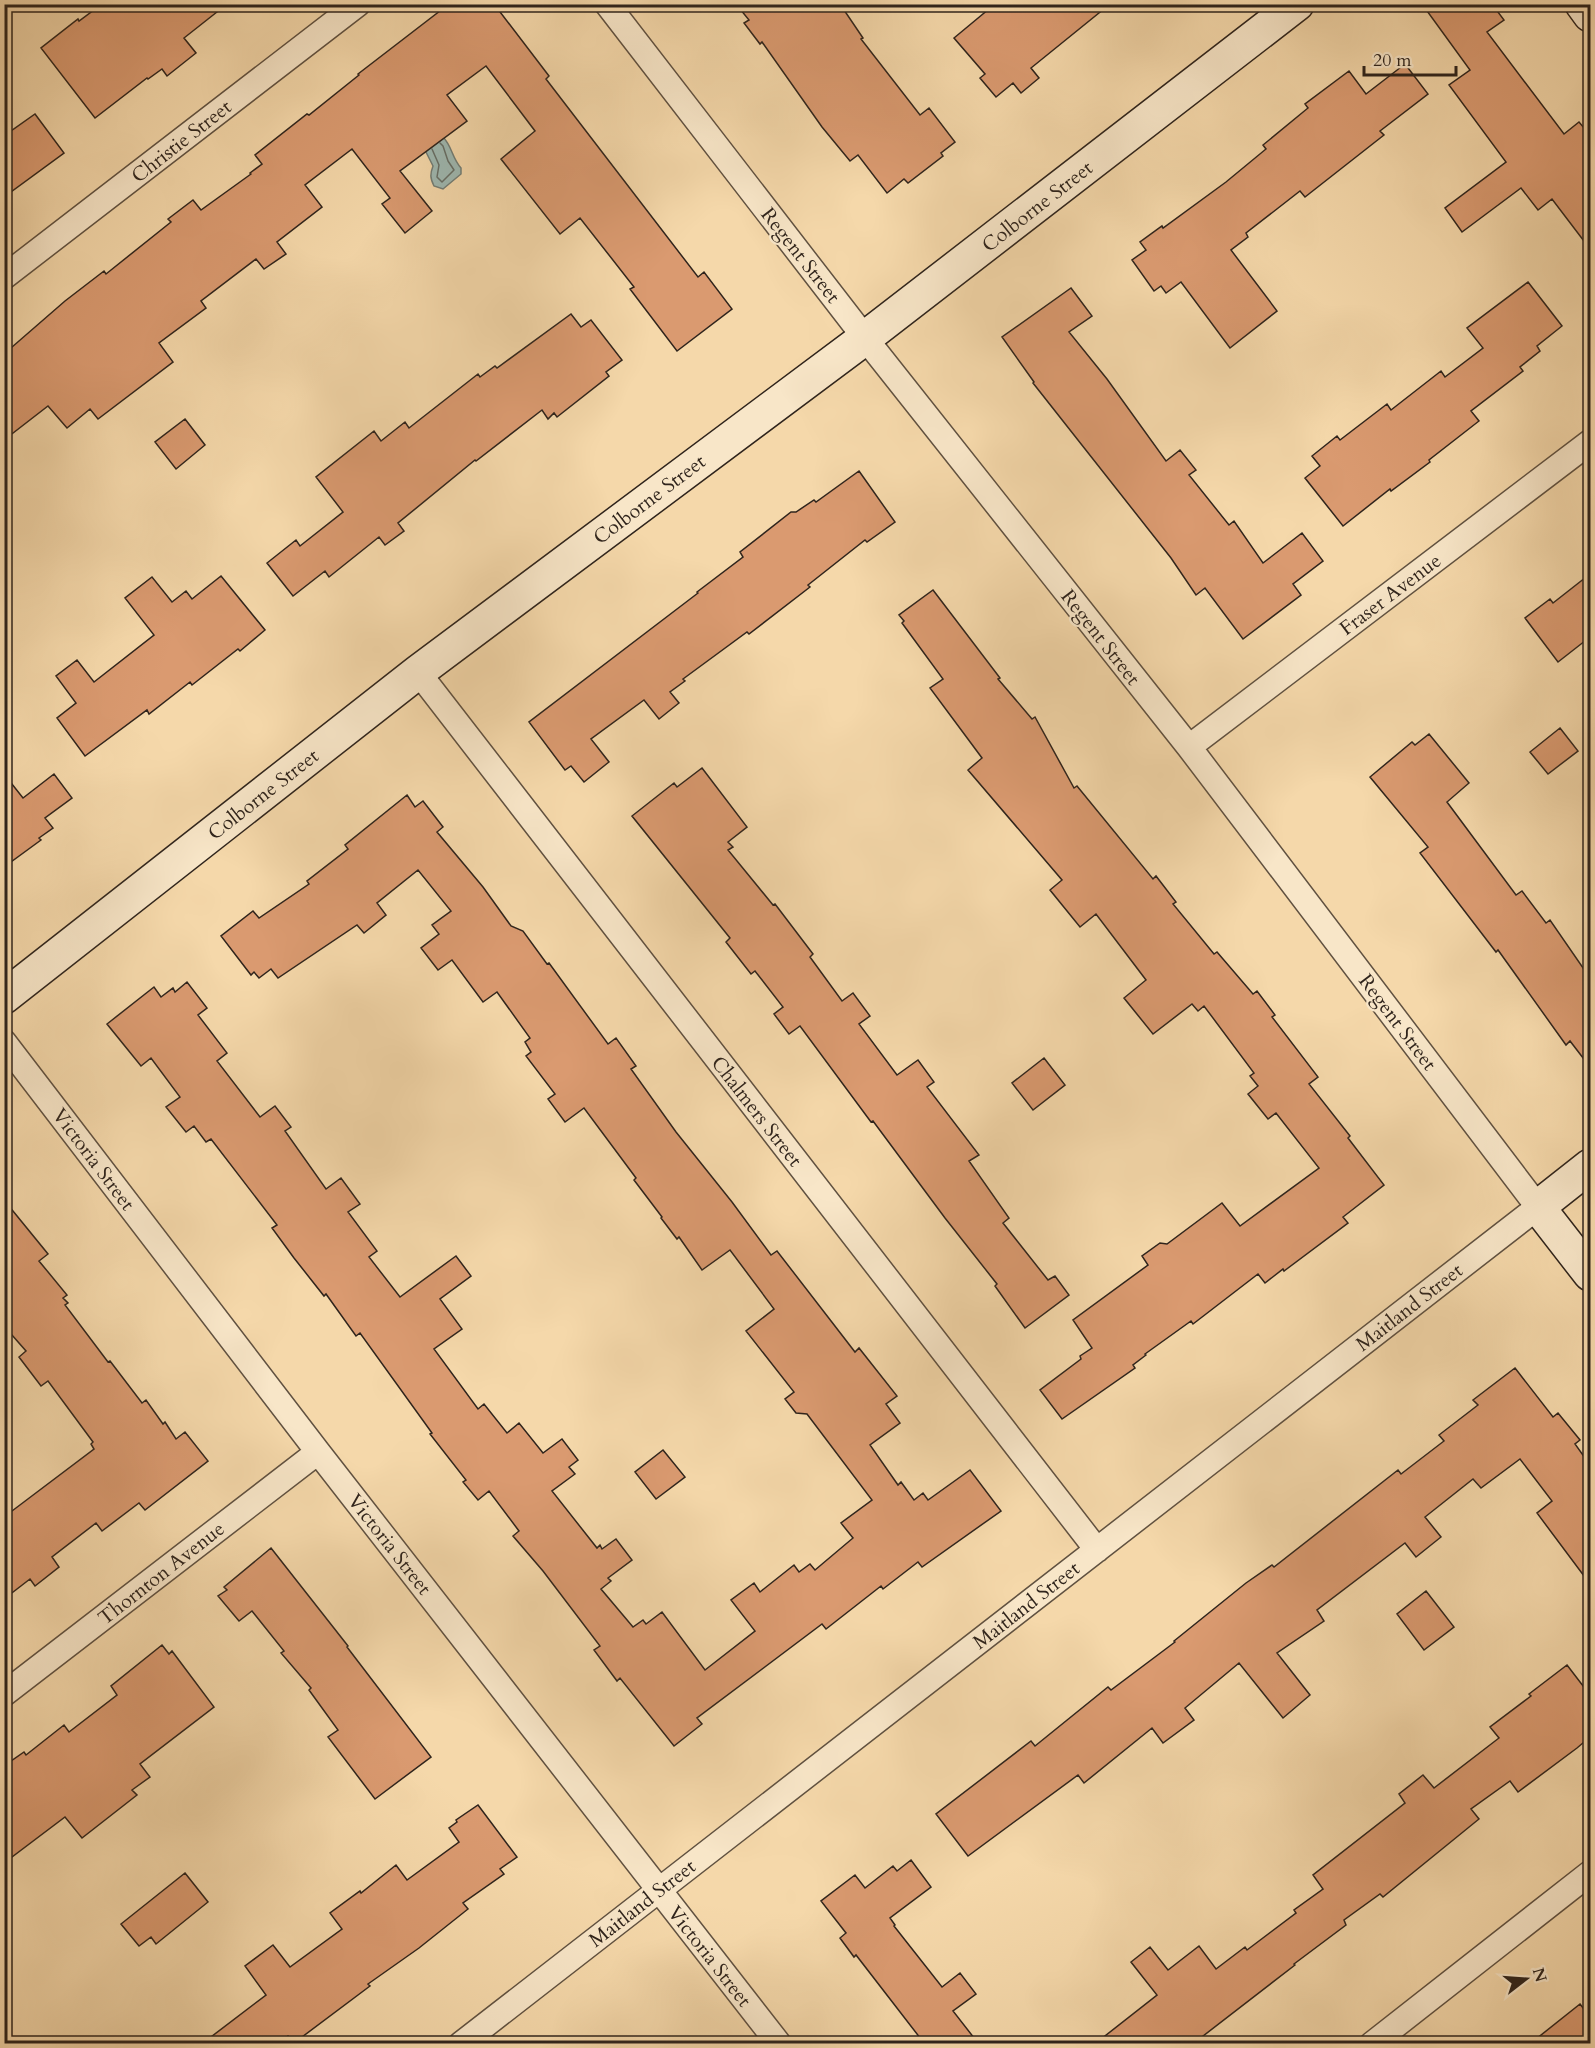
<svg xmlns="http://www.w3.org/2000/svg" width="1595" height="2048" font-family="Cardo,serif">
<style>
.water{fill:#9eb8b1;stroke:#727d75;stroke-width:1.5}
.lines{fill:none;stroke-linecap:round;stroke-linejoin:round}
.shore{stroke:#666e66;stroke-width:1.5}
.building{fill:#da9a70;stroke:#2f241c;stroke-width:1.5}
.street-casing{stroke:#605140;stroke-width:27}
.secondary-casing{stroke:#2f241c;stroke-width:36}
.street{stroke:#f8e6c8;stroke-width:24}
.secondary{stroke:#f8e6c8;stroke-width:33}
.labels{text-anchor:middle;stroke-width:4.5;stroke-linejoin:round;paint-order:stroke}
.street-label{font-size:20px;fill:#2f241c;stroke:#f8e6c8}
</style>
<rect width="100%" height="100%" fill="#f5d8aa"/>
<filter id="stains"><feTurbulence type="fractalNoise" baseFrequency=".00333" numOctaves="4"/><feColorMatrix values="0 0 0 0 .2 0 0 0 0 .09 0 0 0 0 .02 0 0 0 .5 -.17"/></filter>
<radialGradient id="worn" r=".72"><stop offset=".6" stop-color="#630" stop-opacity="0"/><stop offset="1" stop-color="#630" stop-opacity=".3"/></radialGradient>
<path class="water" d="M443,137C452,146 452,158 461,168V174L443,189L434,186C430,178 430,174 433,166L425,150Z"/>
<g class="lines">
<path class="shore" d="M432,149L439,165L437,177L442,182L454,170L448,161L443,146L440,143"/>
</g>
<path class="building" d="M102,4H227L184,38L196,53L167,76L162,69L148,79L147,78L95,118L41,48L78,19L79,21Z
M449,4H494L549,76L546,79L698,277L704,272L732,309L677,351L630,289L634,287L580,218L560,234L501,159L535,131L486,66L447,95L467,121L400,171L432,211L405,233L382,204L390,198L352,149L305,185L322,207L277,242L286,254L264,269L256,259L201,301L206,308L159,343L173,362L98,419L90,409L67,428L48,406L4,440V354L65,301L104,271L106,274L171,222L168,219L193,200L201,210L251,174L250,173L262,164L255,155L307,114L309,115L359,75L358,74Z
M736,4H840L863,38L861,39L920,115L929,108L955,142L941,153L943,156L908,183L904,179L887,193L858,155L850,161L822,127L762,42L760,44L744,23L749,20Z
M995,4H1110L1031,68L1039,78L1021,93L1013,83L996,97L980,78L985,74L954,38Z
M1422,4H1492L1504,20L1487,32L1564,134L1579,122L1590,135V249L1552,199L1538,210L1521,188L1462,232L1445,208L1506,162L1449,85L1470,70Z
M1405,64L1428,94L1380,131L1384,135L1305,197L1300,191L1246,233L1248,237L1231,250L1277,311L1230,348L1181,282L1166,293L1161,286L1154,291L1132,260L1146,250L1140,242L1162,226L1163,228L1226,182L1266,149L1263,145L1308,108L1305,104L1349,71L1366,94Z
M35,114L64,153L4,197V136Z
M1528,282L1562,326L1537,346L1540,351L1520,367L1523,371L1471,411L1479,421L1429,460L1430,462L1391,491L1390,489L1343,526L1305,478L1320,466L1312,456L1337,436L1340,440L1387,404L1391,410L1441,371L1445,377L1483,348L1467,328Z
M1071,288L1092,316L1069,332L1107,379L1166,461L1180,450L1196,470L1189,475L1229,525L1234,521L1263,563L1302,533L1323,561L1293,584L1301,595L1243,639L1205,588L1196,595L1171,558L1033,383L1034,382L1002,337Z
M571,314L581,327L591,320L622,360L606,372L609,376L557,417L554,413L548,419L542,410L476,461L475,460L398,523L404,531L385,545L379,537L329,577L325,571L293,596L267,563L296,540L300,546L343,512L316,477L374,431L381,441L405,422L409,428L478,374L480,377L495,366L497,368Z
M185,419L205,445L176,469L155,442Z
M859,471L895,522L867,542L865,540L808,585L810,587L749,634L747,632L683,679L685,681L670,692L679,703L659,719L644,700L591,739L609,762L584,782L571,766L565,770L529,722L698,593L697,592L743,557L740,552L791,512H796L814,500L816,502Z
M1590,574V637L1558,662L1525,618L1550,599L1553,603Z
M221,576L265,630L240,651L238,649L192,685L190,682L149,714L147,710L85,756L57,718L76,703L56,676L77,660L94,682L154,635L125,598L152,577L172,602L186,591L192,599Z
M933,590L1000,678L998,679L1032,719L1035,717L1074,788L1077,786L1153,879L1156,876L1176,902L1173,904L1214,954L1217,952L1253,994L1257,991L1275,1015L1272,1017L1318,1077L1309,1084L1350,1136L1348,1138L1384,1185L1343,1217L1348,1223L1284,1271L1283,1269L1265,1283L1258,1274L1193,1324L1191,1321L1145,1354L1146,1355L1133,1365L1135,1368L1062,1419L1040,1390L1081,1359L1080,1356L1092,1348L1073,1320L1148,1265L1142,1256L1160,1243L1167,1244L1222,1203L1240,1226L1319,1168L1276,1113L1268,1119L1248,1094L1258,1086L1250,1076L1254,1073L1204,1006L1198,1011L1192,1004L1153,1034L1124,998L1146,980L1096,914L1080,927L1050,890L1062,880L968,770L982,758L930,688L943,679L902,623L904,621L899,615Z
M1560,728L1578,751L1548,774L1530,752Z
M1429,734L1469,783L1447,802L1516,895L1522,891L1546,923L1550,920L1590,978V1067L1570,1041L1566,1045L1498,950L1496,952L1420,853L1428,847L1370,777L1412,742L1415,745Z
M702,768L747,827L728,842L733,847L728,850L773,905L775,904L813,954L810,957L842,1001L853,993L870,1016L859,1024L897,1075L918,1060L934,1082L927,1087L979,1155L969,1161L1009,1218L1003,1223L1048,1280L1055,1276L1069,1295L1025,1328L995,1286L997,1284L945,1218L873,1121L871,1122L800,1026L789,1034L774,1014L783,1007L755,971L751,974L726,942L730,938L632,816L674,783L677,787Z
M4,774L23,798L54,774L72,798L45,818L53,828L39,838L41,840L4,867Z
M407,795L415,807L423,801L443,827L437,832L483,887L511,926L523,931L547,964L549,963L608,1044L616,1038L636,1066L631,1069L676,1132L732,1202L771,1255L777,1251L855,1352L859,1348L897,1396L886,1404L900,1423L870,1445L898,1485L901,1482L914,1500L923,1493L928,1500L970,1470L1001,1511L922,1567L918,1562L883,1589L881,1586L826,1629L822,1624L697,1718L702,1724L674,1746L620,1678L617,1681L594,1650L600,1646L543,1571L513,1536L519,1531L489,1491L478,1500L463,1482L466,1480L430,1434L432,1433L360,1333L356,1336L326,1294L324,1296L294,1258L272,1228L277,1225L211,1139L206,1142L194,1126L186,1132L166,1107L180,1097L151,1058L141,1066L107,1024L154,987L161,997L173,988L175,992L187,982L207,1008L198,1015L227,1053L217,1061L260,1117L275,1106L291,1127L285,1131L326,1189L341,1178L360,1204L348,1212L377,1251L369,1257L400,1297L456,1256L471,1276L440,1299L462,1329L434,1349L478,1409L484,1404L507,1433L519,1423L543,1453L562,1439L578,1460L569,1467L575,1474L552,1491L597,1548L600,1545L602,1549L616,1539L632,1560L608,1578L611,1581L601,1589L633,1627L643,1620L646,1624L662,1612L705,1670L755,1631L731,1600L754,1583L760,1592L794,1565L799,1572L810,1564L815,1570L853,1538L841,1523L872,1500L807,1414L796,1413L785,1399L794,1392L746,1331L774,1309L730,1250L702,1270L679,1237L677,1239L661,1218L662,1217L634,1180L636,1178L584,1108L565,1122L548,1099L555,1094L526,1056L531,1052L525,1042L530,1038L497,992L483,1002L452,960L438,970L421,948L439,934L432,925L451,911L418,870L377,903L386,915L364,933L357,925L278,978L271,969L259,978L254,972L251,975L221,936L253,911L259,918L309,884L307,881L348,849L345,845Z
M1044,1058L1065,1085L1033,1110L1012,1083Z
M4,1200L48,1254L39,1261L67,1295L63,1298L68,1303L65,1305L108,1362L110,1361L142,1403L146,1400L163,1424L165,1422L176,1439L185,1432L208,1461L145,1510L139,1503L102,1531L96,1523L52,1557L59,1567L35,1586L30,1579L4,1599V1517L94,1449L91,1444L93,1442L48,1381L41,1386L19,1357L26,1351L4,1326Z
M1515,1368L1553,1417L1558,1413L1580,1440L1575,1444L1590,1465V1584L1537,1513L1552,1501L1520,1459L1481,1488L1473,1479L1425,1517L1441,1537L1416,1557L1405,1543L1317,1610L1324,1621L1277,1653L1310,1695L1283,1718L1239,1663L1185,1708L1194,1720L1163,1743L1152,1728L1084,1783L1078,1775L968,1856L936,1814L1031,1741L1035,1746L1108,1687L1111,1690L1175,1642L1174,1641L1246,1583L1272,1565L1274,1567L1398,1470L1401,1474L1444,1441L1439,1435L1478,1405L1473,1400Z
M663,1450L685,1477L656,1499L635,1472Z
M271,1548L348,1646L347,1647L431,1757L375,1799L328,1737L338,1730L309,1690L311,1688L281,1653L284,1651L252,1611L239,1621L218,1596L227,1590L224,1587Z
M1426,1591L1454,1627L1424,1650L1397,1614Z
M162,1645L169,1654L172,1651L214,1707L140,1764L150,1777L132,1790L137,1795L82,1838L65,1817L4,1863V1766L24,1752L26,1755L64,1725L69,1732L117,1695L111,1686Z
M1567,1665L1590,1695V1737L1577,1748L1518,1792L1510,1781L1471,1809L1479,1819L1383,1897L1380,1894L1344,1920L1346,1925L1294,1964L1295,1965L1194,2043H1096L1157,1995L1131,1962L1150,1947L1168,1970L1199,1946L1216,1969L1245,1947L1247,1950L1296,1913L1294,1910L1323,1889L1313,1875L1405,1803L1399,1794L1423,1775L1434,1788L1499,1738L1490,1727L1531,1696L1529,1694Z
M478,1805L517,1857L500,1869L504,1874L463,1903L468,1909L419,1948L368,1984L370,1986L294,2043L288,2036L278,2043H203L266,1995L245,1966L273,1945L290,1967L342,1929L330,1913L360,1891L361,1893L396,1865L407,1880L459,1842L449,1828L457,1822L456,1820Z
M911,1860L931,1887L890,1918L895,1925L894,1926L942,1987L960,1973L976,1994L953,2011L978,2043H924L856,1955L854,1957L840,1938L846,1933L821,1901L855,1875L865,1888L893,1866L897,1871Z
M185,1873L208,1902L156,1944L151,1937L139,1946L121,1924Z
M1580,2004L1590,2017V2043H1531Z"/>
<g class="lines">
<g class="street-casing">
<path id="street" d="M4,277L358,4
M418,672L1097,1550
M1189,747L1590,442
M4,1042L318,1452L779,2044
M4,1694L318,1452
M461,2044L1538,1207L1189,747L865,338L607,4
M1372,2044L1590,1873"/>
</g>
<g class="secondary-casing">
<path id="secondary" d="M1582,4L1590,15
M4,997L418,672L865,338L1297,4
M1590,1166L1538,1207L1590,1274"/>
</g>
<use href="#street" class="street"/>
<use href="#secondary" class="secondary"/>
</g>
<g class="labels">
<g class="street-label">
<text transform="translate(181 141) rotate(-38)" y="7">Christie Street</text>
<text transform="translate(1037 206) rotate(-38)" y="7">Colborne Street</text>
<text transform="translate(801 255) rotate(52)" y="7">Regent Street</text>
<text transform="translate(649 499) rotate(-37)" y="7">Colborne Street</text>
<text transform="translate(1390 594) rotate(-37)" y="7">Fraser Avenue</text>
<text transform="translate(1101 637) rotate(52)" y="7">Regent Street</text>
<text transform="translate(263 794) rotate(-38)" y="7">Colborne Street</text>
<text transform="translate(1398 1022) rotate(53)" y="7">Regent Street</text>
<text transform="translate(757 1111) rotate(52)" y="7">Chalmers Street</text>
<text transform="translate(94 1159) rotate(53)" y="7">Victoria Street</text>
<text transform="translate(1409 1307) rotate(-38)" y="7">Maitland Street</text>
<text transform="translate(390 1544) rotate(52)" y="7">Victoria Street</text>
<text transform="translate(161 1573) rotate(-38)" y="7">Thornton Avenue</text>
<text transform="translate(1026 1605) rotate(-38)" y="7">Maitland Street</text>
<text transform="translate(642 1903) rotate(-38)" y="7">Maitland Street</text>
<text transform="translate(710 1956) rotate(52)" y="7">Victoria Street</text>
</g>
</g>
<rect width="1595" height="2048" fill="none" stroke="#f5d8aa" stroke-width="24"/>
<rect x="6" y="6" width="1583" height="2036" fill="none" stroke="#2f241c" stroke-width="3"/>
<rect x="12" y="12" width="1571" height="2024" fill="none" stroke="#2f241c" stroke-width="1.5"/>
<g transform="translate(1526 1979) rotate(73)" stroke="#f8e6c8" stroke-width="4.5" paint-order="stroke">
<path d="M0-4.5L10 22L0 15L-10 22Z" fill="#2f241c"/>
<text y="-9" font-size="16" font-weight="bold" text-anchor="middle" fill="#2f241c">N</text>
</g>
<path d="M1364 66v9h92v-9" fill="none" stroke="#2f241c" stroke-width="3"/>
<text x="1373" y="66" font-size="18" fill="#2f241c" stroke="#f8e6c8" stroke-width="4.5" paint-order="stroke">20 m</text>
<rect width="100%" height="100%" filter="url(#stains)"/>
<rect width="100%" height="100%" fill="url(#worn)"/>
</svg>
